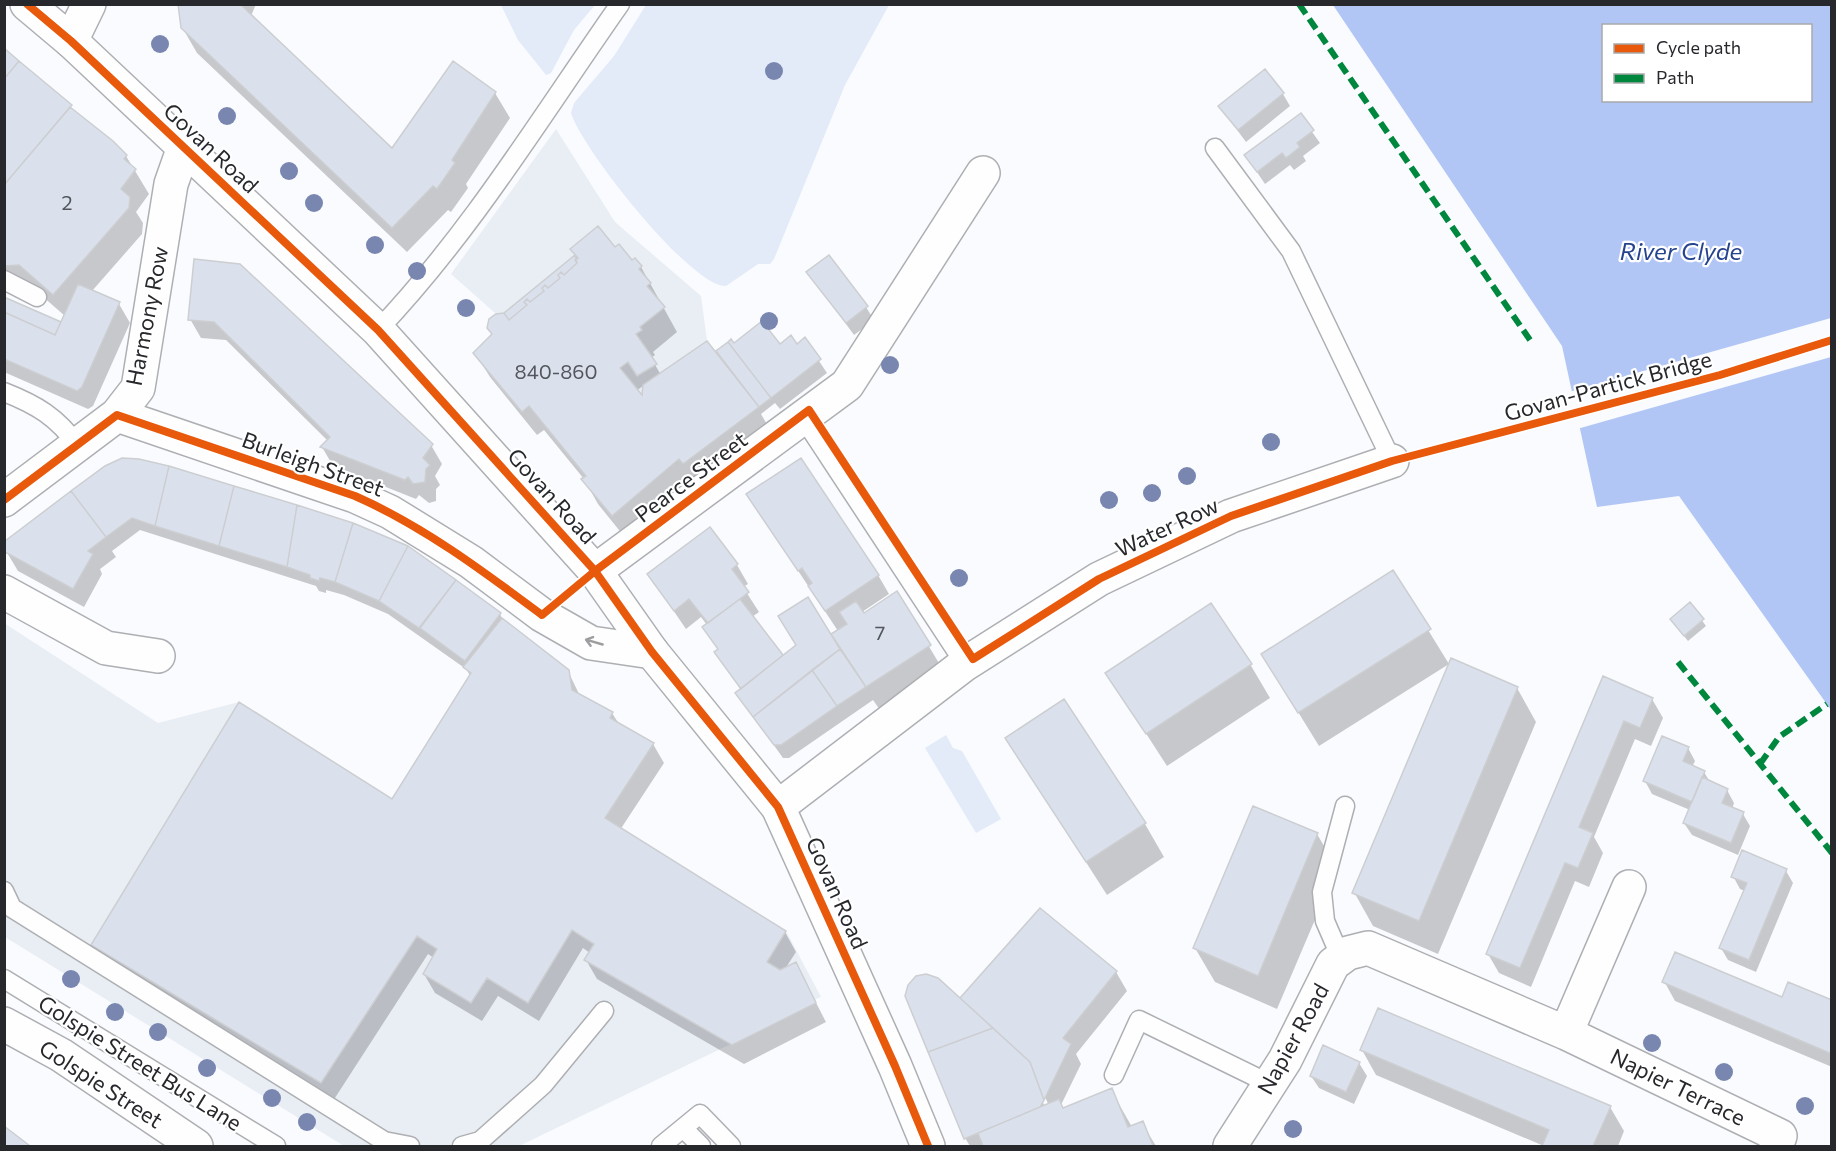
<svg xmlns="http://www.w3.org/2000/svg" width="1836" height="1151" font-family="Commissioner,sans-serif">
<style>
.built{fill:#e9eef5}
.green{fill:#e3eaf8}
.water{fill:#b2c6f6;fill-rule:evenodd}
.pier{fill:#f9fbfe}
.shadow{fill:#0003;fill-rule:evenodd}
.building{fill:#dbe1ec;stroke:#ccced1;stroke-width:1.5}
.lines{fill:none;stroke-linecap:round;stroke-linejoin:round}
.service-casing{stroke:#adafb2;stroke-width:21}
.minor-casing{stroke:#adafb2;stroke-width:36}
.tertiary-casing{stroke:#adafb2;stroke-width:36}
.service{stroke:#fefeff;stroke-width:18}
.minor{stroke:#fefeff;stroke-width:33}
.tertiary{stroke:#fefeff;stroke-width:33}
.quiet{stroke:#00873e;stroke-width:6;stroke-dasharray:12 6;stroke-linecap:butt}
.cycleway-casing{stroke:#fff;stroke-width:11}
.cycleway{stroke:#e8590c;stroke-width:8}
.tree{fill:#7886b0}
.oneway{stroke:#9d9ea0}
.labels{text-anchor:middle;stroke-width:4.5;stroke-linejoin:round;paint-order:stroke}
.number-label{font-size:20px;fill:#53565c}
.street-label{font-size:22px;fill:#26282c;stroke:#fff}
.water-label{font-size:24px;font-style:italic;fill:#26438f;stroke:#fff}
</style>
<rect width="100%" height="100%" fill="#f9fbfe"/>
<path class="built" d="M556,129L615,222L701,296L707,341L759,407L683,464L679,460L612,516L581,479L586,476L529,406L522,412L473,353L492,334L487,328L489,319L495,313L451,274Z
M502,618L569,670L573,690L613,712L611,718L654,743L605,818L786,931L821,997L816,999V1003L519,1146H344L5,937L4,623L158,723L239,702L391,799L471,673L464,667Z"/>
<path class="green" d="M501,5H595L574,30L551,73L546,75L518,40Z
M646,5H889L845,85L774,259L770,264H758L726,286C691,287 582,149 571,113L574,103L614,56Z
M946,735L953,748L962,751L1001,819L976,833L925,748Z"/>
<path class="water" d="M1333,5H1831V710L1679,496L1597,507L1562,346ZM1604,26H1810V100H1604Z"/>
<path class="pier" d="M1831,318V357L1577,429L1569,392Z"/>
<path class="shadow" d="M179,4H256L251,16L392,151L495,93L510,118L466,184L468,188L451,212L448,210L407,252L197,53L182,27Z
M4,51L126,156L149,194L136,212L143,223L142,234L92,291L119,304L130,323L93,406L88,409L4,372V299L61,326L65,316L34,289L4,280Z
M1283,94L1290,106L1246,142L1220,107Z
M1300,115L1320,143L1303,156L1306,161L1294,170L1290,165L1265,184L1246,156Z
M572,249H615L632,262L635,260L641,267L677,332L653,352L655,355L651,358L661,375L719,359L717,352L734,345L797,346L805,340L827,373L780,409L775,403L761,414L772,433L627,540L598,504L584,479L544,430L537,435L490,377L475,353L493,335L506,314L576,256ZM643,386L644,388L642,398L636,391Z
M195,261L431,445L442,464L435,476L440,485L436,489V501L429,503L419,495L416,499L333,466L322,447L328,441L226,340L201,338L190,319Z
M808,272L866,307L874,320L854,335Z
M72,492L422,557L500,614L504,622L568,671L580,696L612,713L619,724L653,744L664,763L620,830L785,932L796,952L785,969L796,964L826,1022L744,1064L597,979L586,960L590,953L583,948L539,1021L498,996L482,1021L435,993L424,974L434,958L428,954L333,1101L104,964L93,945L392,801L471,677L466,669L388,614L344,595L326,590V593L319,591L316,586L140,530L112,551L116,557L100,569L102,574L84,607L18,571L6,551Z
M748,495L878,575L889,594L862,612L863,615L897,593L949,680L887,720L873,700L789,758H783L737,694L741,690L716,653L719,650L704,627L707,625L701,617L686,629L649,575L737,565L748,584L743,587L759,612L752,617L782,657L838,631Z
M1393,573L1449,664L1319,746L1263,655Z
M1690,604L1706,626L1688,641L1675,625Z
M1250,664L1270,698L1167,766L1107,673Z
M1603,678L1652,699L1663,718L1651,746L1635,739L1594,837L1603,853L1589,887L1575,881L1531,987L1499,973L1488,954Z
M1517,688L1536,722L1438,954L1373,926L1354,892Z
M1007,739L1145,824L1164,857L1107,895Z
M1688,748L1695,761L1692,767L1704,772L1710,782L1727,790L1734,803L1732,809L1743,814L1750,826L1738,855L1692,835L1684,823L1690,810L1652,794L1645,781Z
M1317,834L1337,868L1277,1009L1215,982L1195,948Z
M1786,871L1793,883L1756,972L1728,960L1721,948L1745,891L1740,889L1733,876Z
M1040,911L1116,972L1127,991L1076,1054L1081,1064L1061,1105L1064,1110L1111,1090L1132,1127L1142,1123L1156,1146H970L965,1138L960,1000ZM1040,1085L1049,1106L1045,1107L1042,1100Z
M1664,981L1783,999L1832,1002V1067L1675,1001Z
M1362,1050L1610,1107L1624,1131L1618,1146H1544L1376,1075Z
M1359,1063L1367,1076L1354,1104L1319,1088L1311,1076Z"/>
<path class="building" d="M178,4H240L392,148L453,61L496,92L452,160L455,163L437,189L433,186L392,228L181,28Z
M4,48L19,61L4,79Z
M19,61L72,105L4,185V79Z
M1265,69L1284,93L1238,130L1218,106Z
M70,107L113,141L127,155L124,159L136,169L121,189L130,197L129,208L53,295L19,265L4,266V185Z
M1301,113L1314,130L1297,143L1300,147L1286,158L1282,153L1257,172L1244,155Z
M598,226L615,247L619,244L632,260L635,258L642,266L639,269L651,283L647,286L665,307L640,327L642,330L636,334L657,364L637,376L628,362L620,368L642,395L643,385L707,341L759,407L683,464L679,459L612,516L581,479L586,476L529,406L522,412L473,353L492,334L487,328L489,319L496,314L504,313L509,320L527,305L524,302L527,299L530,302L544,291L542,288L545,285L548,288L560,278L558,275L561,272L564,275L577,263L575,260L578,258L570,249Z
M575,255L577,263L564,275L561,272L558,275L560,278L548,288L545,285L542,288L544,291L530,302L527,299L524,302L527,305L509,320L504,313Z
M829,255L868,306L846,323L806,272Z
M194,259L240,264L433,444L423,458L430,465L426,469L425,482L413,484L408,477L405,480L320,447L330,437L214,322L188,320Z
M78,284L120,302L82,387L77,391L4,359V312L55,335Z
M4,297L61,322L55,335L4,312Z
M762,321L780,344L791,335L797,344L805,337L821,359L771,398L728,342L731,339L734,343Z
M728,342L771,398L759,407L716,351Z
M122,458L139,459L169,466L155,526L132,518L106,537L71,491L105,466Z
M801,458L879,575L825,611L808,586L812,583L802,568L798,571L746,494Z
M169,466L234,486L219,546L155,526Z
M234,486L297,505L287,567L219,546Z
M71,491L106,537L88,551L93,554L73,589L5,552V541Z
M297,505L353,523L335,582L320,578L319,581L310,578V575L287,567Z
M353,523L408,546L379,601L335,582Z
M710,527L738,564L732,569L749,592L708,623L689,599L674,611L647,574Z
M408,546L456,580L419,628L379,601Z
M1393,570L1431,629L1298,713L1261,654Z
M456,580L501,613L465,661L420,628Z
M897,591L931,645L866,687L831,634L847,624L839,612L856,601L864,613Z
M808,597L840,649L753,717L735,693L796,645L778,616Z
M740,599L783,655L741,689L714,652L718,649L702,627Z
M1690,602L1704,619L1684,636L1670,619Z
M1211,603L1252,664L1146,734L1105,673Z
M502,618L569,670L572,690L613,712L610,718L654,743L605,818L786,931L767,962L780,970L796,962L816,1003L732,1045L584,960L594,944L572,930L528,1003L487,978L471,1003L423,974L437,949L417,936L321,1083L91,945L239,702L392,799L471,673L463,667Z
M840,649L866,687L837,706L812,670Z
M1451,658L1518,687L1419,921L1352,893Z
M812,670L837,706L781,745H774L753,717Z
M1603,676L1653,698L1640,728L1624,721L1579,827L1593,833L1578,868L1565,863L1520,968L1486,954Z
M1064,699L1146,823L1086,862L1005,738Z
M1662,736L1689,747L1683,761L1705,771L1692,802L1643,781Z
M1702,777L1728,789L1722,803L1744,812L1731,843L1683,823Z
M1253,806L1318,833L1258,976L1193,948Z
M1742,850L1787,869L1749,960L1719,948L1747,883L1731,877Z
M1040,908L1117,971L1063,1038L1071,1044L1044,1100L1030,1062L960,998Z
M1675,952L1782,997L1788,982L1832,1000V1054L1662,982Z
M926,974L938,978L993,1028L928,1052L905,996L908,985L916,976Z
M1378,1008L1611,1106L1593,1146H1542L1549,1130L1360,1050Z
M993,1028L1030,1062L1044,1100L1040,1107L964,1139L928,1052Z
M1323,1045L1360,1062L1346,1092L1310,1076Z
M1112,1088L1128,1127L1143,1121L1153,1146H983L978,1133L1059,1099L1063,1108Z
M4,1126L30,1146H4Z"/>
<g class="lines">
<g class="service-casing">
<path id="service" d="M1215,148L1291,251L1392,461
M4,280L37,297
M378,330C472,231 542,115 620,4
M4,392C37,405 57,417 78,446
M802,416L965,664
M4,891L12,908L384,1141L410,1146
M1341,958L1325,921L1322,892L1345,806
M4,979L276,1146
M1114,1075L1139,1020L1270,1084
M683,1128L701,1146
M462,1146L480,1141L543,1085L604,1011
M661,1146L700,1114L731,1146"/>
</g>
<g class="minor-casing">
<path id="minor" d="M71,41L89,4
M117,415L355,496L390,512L471,562L542,615L591,643L652,652
M4,500L117,415L138,388L171,184L184,147
M595,571L847,385L983,173
M4,592L106,648L158,656
M778,807L965,664L1099,579L1231,516L1392,461
M1566,1033L1629,887
M1230,1146L1285,1060L1333,964L1348,953L1368,948L1566,1033L1780,1136L1776,1146"/>
</g>
<g class="tertiary-casing">
<path id="tertiary" d="M27,4L71,41L378,330L595,571L652,652L778,807L895,1066L928,1146
M4,1024L61,1055L196,1146"/>
</g>
<use href="#service" class="service"/>
<use href="#minor" class="minor"/>
<use href="#tertiary" class="tertiary"/>
<path class="quiet" d="M1299,4L1530,340
M1678,662L1832,853
M1760,764L1779,737L1827,704"/>
<g class="cycleway-casing">
<path id="cycleway" d="M27,4L71,41L378,330L595,571L652,652L778,807L895,1066L928,1146
M4,500L117,415L355,496C423,526 483,571 542,615L595,571L809,410L973,659L1099,579L1231,516L1392,461L1720,375L1832,340"/>
</g>
<use href="#cycleway" class="cycleway"/>
</g>
<g class="tree">
<circle cx="160" cy="44" r="9"/>
<circle cx="774" cy="71" r="9"/>
<circle cx="227" cy="116" r="9"/>
<circle cx="289" cy="171" r="9"/>
<circle cx="314" cy="203" r="9"/>
<circle cx="375" cy="245" r="9"/>
<circle cx="417" cy="271" r="9"/>
<circle cx="466" cy="308" r="9"/>
<circle cx="769" cy="321" r="9"/>
<circle cx="890" cy="365" r="9"/>
<circle cx="1271" cy="442" r="9"/>
<circle cx="1187" cy="476" r="9"/>
<circle cx="1152" cy="493" r="9"/>
<circle cx="1109" cy="500" r="9"/>
<circle cx="959" cy="578" r="9"/>
<circle cx="71" cy="979" r="9"/>
<circle cx="115" cy="1012" r="9"/>
<circle cx="158" cy="1032" r="9"/>
<circle cx="1652" cy="1043" r="9"/>
<circle cx="207" cy="1068" r="9"/>
<circle cx="1724" cy="1072" r="9"/>
<circle cx="272" cy="1098" r="9"/>
<circle cx="1805" cy="1106" r="9"/>
<circle cx="307" cy="1122" r="9"/>
<circle cx="1293" cy="1129" r="9"/>
</g>
<defs><path id="oneway-shaft" d="M-6 0H5M1.5-3L5.5 0L1.5 3" fill="none" stroke-width="1.6" stroke-linecap="round" stroke-linejoin="round" transform="scale(1.5)"/></defs>
<use class="oneway" href="#oneway-shaft" transform="translate(594 642) rotate(-164)"/>
<g class="labels">
<g class="number-label">
<text x="67" y="210">2</text>
<text x="556" y="379">840-860</text>
<text x="880" y="640">7</text>
</g>
<g class="street-label">
<text transform="translate(211 148) rotate(43)" y="8">Govan Road</text>
<text transform="translate(147 316) rotate(-79)" y="8">Harmony Row</text>
<text transform="translate(1608 386) rotate(-15)" y="8">Govan-Partick Bridge</text>
<text transform="translate(313 464) rotate(20)" y="8">Burleigh Street</text>
<text transform="translate(691 477) rotate(-37)" y="8">Pearce Street</text>
<text transform="translate(552 496) rotate(48)" y="8">Govan Road</text>
<text transform="translate(1167 527) rotate(-25)" y="8">Water Row</text>
<text transform="translate(837 893) rotate(66)" y="8">Govan Road</text>
<text transform="translate(1293 1039) rotate(-61)" y="8">Napier Road</text>
<text transform="translate(140 1063) rotate(32)" y="8">Golspie Street Bus Lane</text>
<text transform="translate(101 1084) rotate(33)" y="8">Golspie Street</text>
<text transform="translate(1678 1087) rotate(26)" y="8">Napier Terrace</text>
</g>
<g class="water-label">
<text x="1681" y="260">River Clyde</text>
</g>
</g>
<rect width="1836" height="1151" fill="none" stroke="#26282c" stroke-width="12"/>
<rect x="1602" y="24" width="210" height="78" fill="#ffffff" stroke="#a8a9ab" stroke-width="1.5"/>
<rect x="1614" y="44" width="30" height="9" fill="#e8590c" stroke="#a8a9ab" stroke-width="1.5"/>
<text x="1656" y="54" font-size="18" fill="#26282c">Cycle path</text>
<rect x="1614" y="74" width="30" height="9" fill="#00873e" stroke="#a8a9ab" stroke-width="1.5"/>
<text x="1656" y="84" font-size="18" fill="#26282c">Path</text>
</svg>
